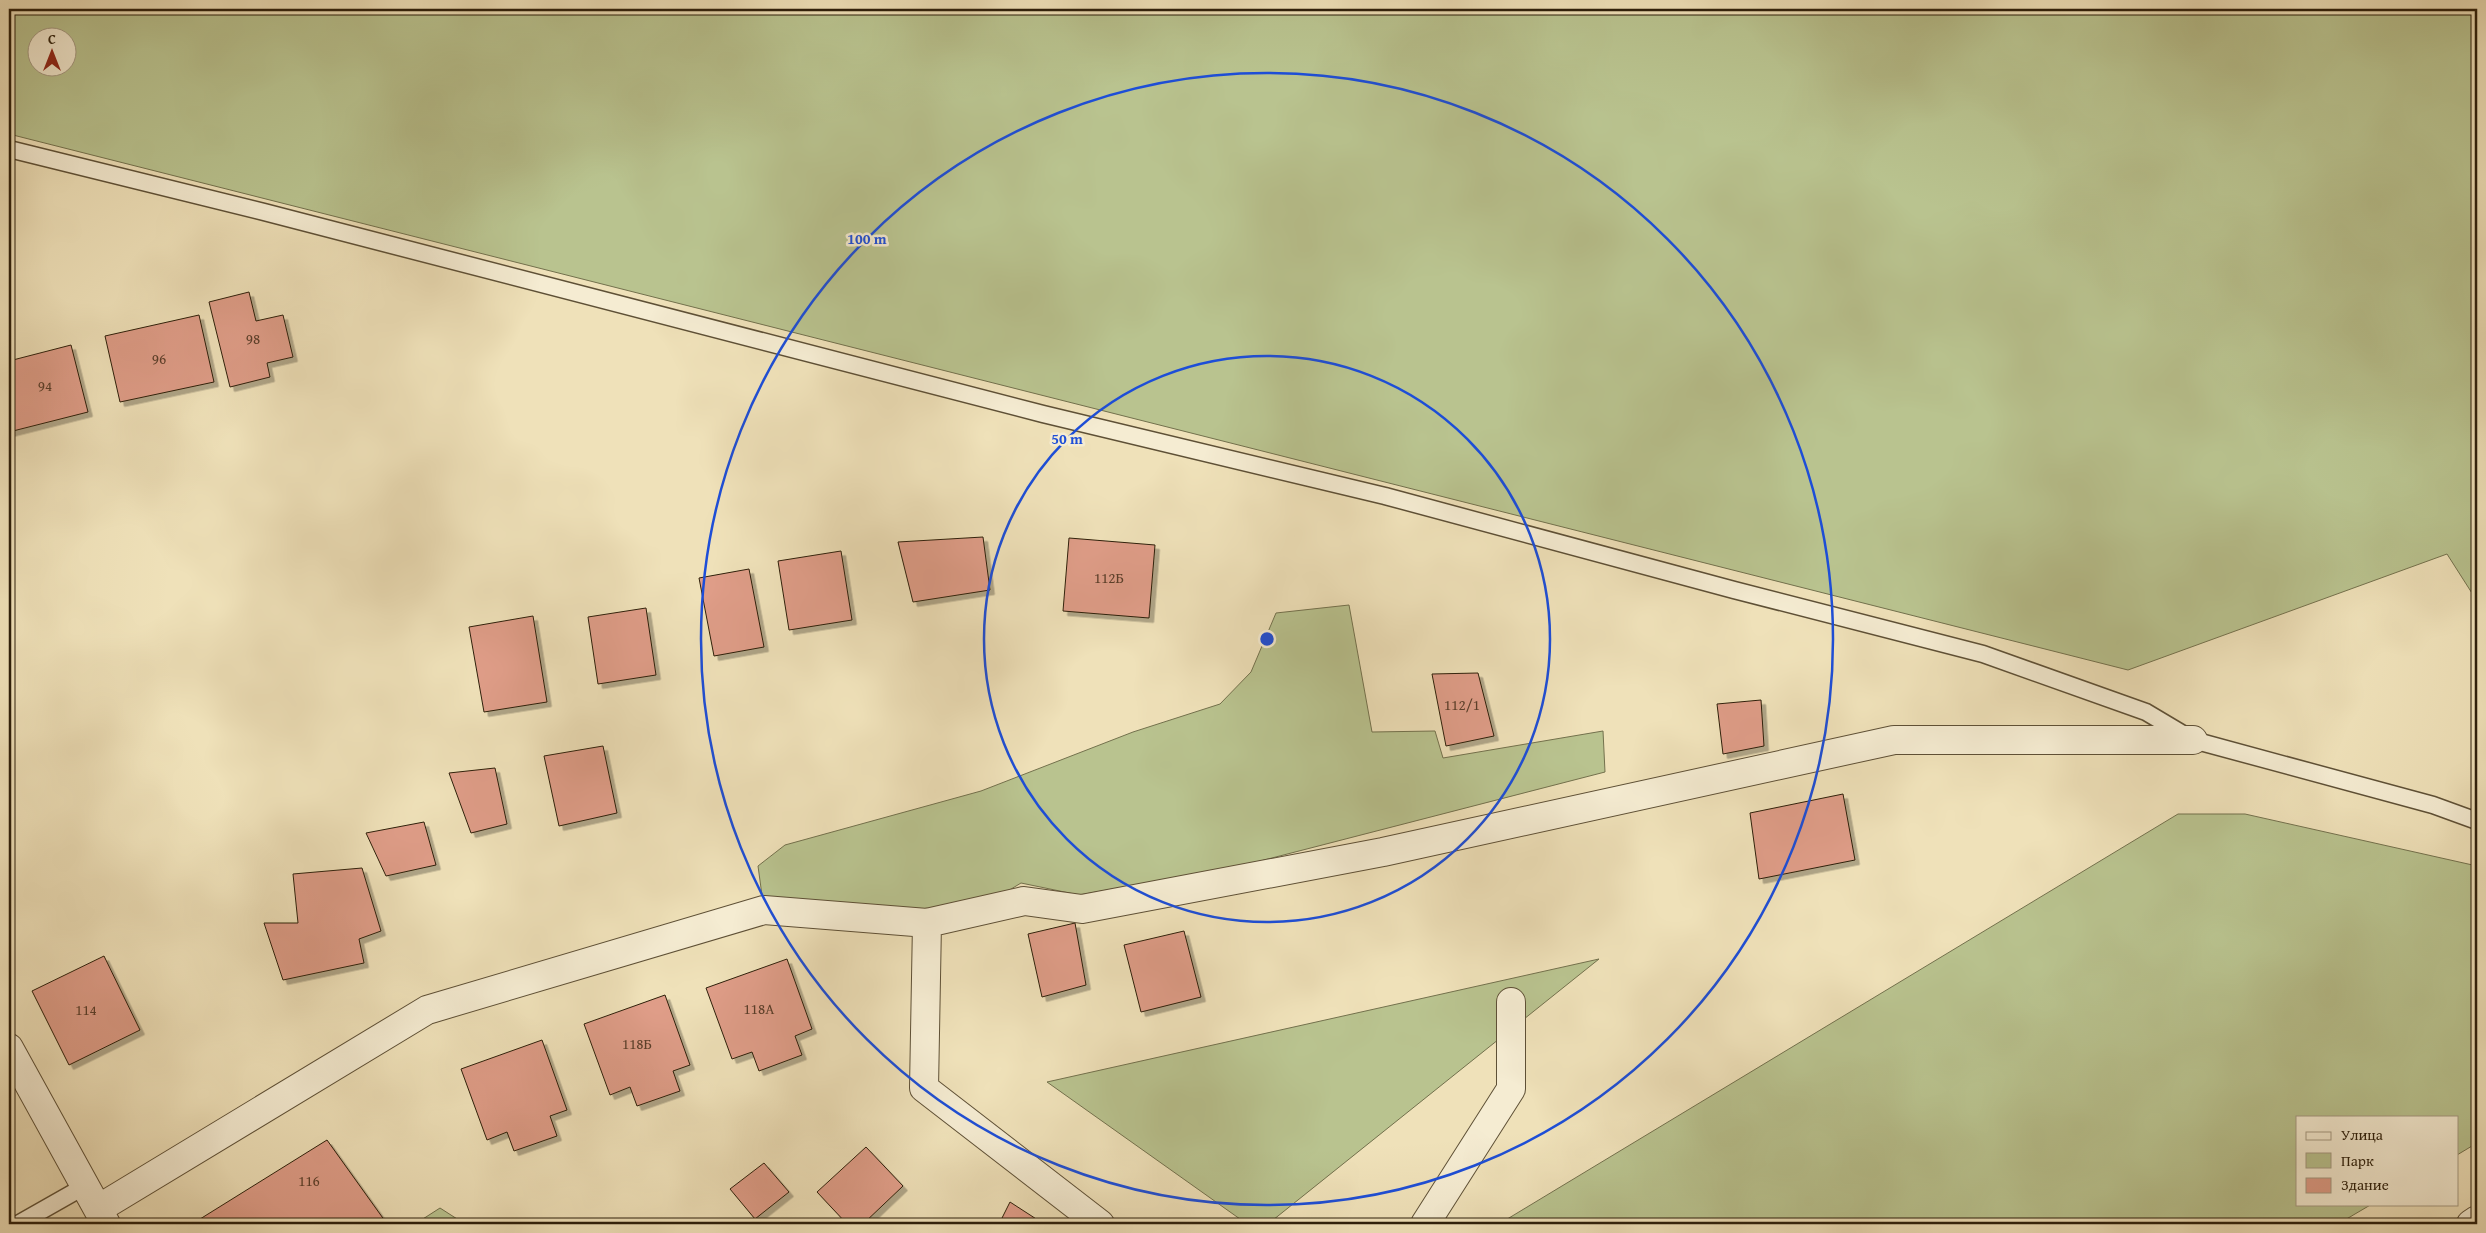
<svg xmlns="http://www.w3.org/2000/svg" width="2486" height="1233" font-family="'Gentium Book Plus',serif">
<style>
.green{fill:#b9c38f;stroke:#73714d;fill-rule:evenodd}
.building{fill:#df9d88;stroke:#2d1f0b;filter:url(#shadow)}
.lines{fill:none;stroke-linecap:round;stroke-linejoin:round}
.service-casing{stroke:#5e5036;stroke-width:19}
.minor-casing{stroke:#5e5036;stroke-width:30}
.service{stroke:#f5ecd2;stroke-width:16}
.minor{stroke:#f5ecd2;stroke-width:28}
.ring{fill:none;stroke:#1d4ed8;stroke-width:2.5}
.labels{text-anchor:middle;stroke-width:5;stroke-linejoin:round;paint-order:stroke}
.number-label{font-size:15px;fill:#5a3e2a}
.centre{fill:#1d4ed8;stroke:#f5ecd2;stroke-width:2.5}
.ring-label{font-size:15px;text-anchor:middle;font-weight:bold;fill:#1d4ed8;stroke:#f5ecd2;stroke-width:5;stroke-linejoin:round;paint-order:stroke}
</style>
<defs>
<filter id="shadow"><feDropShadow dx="4.5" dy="4.5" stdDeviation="0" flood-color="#0004"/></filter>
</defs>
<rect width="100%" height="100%" fill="#efe1b9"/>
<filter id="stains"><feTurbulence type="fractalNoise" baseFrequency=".004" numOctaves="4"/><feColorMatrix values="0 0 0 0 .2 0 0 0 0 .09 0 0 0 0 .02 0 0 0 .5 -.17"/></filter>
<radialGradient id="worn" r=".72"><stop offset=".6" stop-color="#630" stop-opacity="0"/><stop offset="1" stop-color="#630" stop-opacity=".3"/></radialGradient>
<path class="green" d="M9,9H2477V601L2447,554L2128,670L9,134ZM38,38H68V68H38Z
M1349,605L1372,732L1435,731L1443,758L1603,731L1605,772L1237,867L1079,895L1021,883L952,925L764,910L758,866L785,845L981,791L1133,732L1220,704L1251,672L1276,613Z
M2178,814H2245L2477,866V1143L2457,1155V1117H2297V1204H2372L2338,1224H1499Z
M1599,959L1268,1224H1247L1047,1082Z
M440,1208L465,1224H415Z"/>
<path class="building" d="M249,292L256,321L283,315L293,357L267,363L270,377L230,387L209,302Z
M199,315L214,382L120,402L105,336Z
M71,345L88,412L9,432V361Z
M983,537L990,590L913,602L898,542Z
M1069,538L1155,545L1149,618L1063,611Z
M841,551L852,620L789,630L778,561Z
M749,569L764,647L714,656L699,578Z
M646,608L656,675L598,684L588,617Z
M533,616L547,702L484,712L469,627Z
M1478,673L1494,736L1446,746L1432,674Z
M1761,700L1764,746L1723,754L1717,704Z
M603,746L617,813L559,826L544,756Z
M495,768L507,824L471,833L449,773Z
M1843,794L1855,860L1759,879L1750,813Z
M424,822L436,865L386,876L366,833Z
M362,868L381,931L359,939L364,963L283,980L264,923H298L293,874Z
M1075,923L1086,985L1042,997L1028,934Z
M1184,931L1201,997L1141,1012L1124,945Z
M104,956L140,1030L69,1065L32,991Z
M787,959L812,1029L795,1036L802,1055L759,1071L752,1052L732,1059L706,988Z
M665,995L690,1065L673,1071L680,1091L637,1106L630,1087L610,1095L584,1024Z
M542,1040L567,1110L550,1116L557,1136L514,1151L507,1132L487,1140L461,1069Z
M327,1140L385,1221L380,1224H192Z
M866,1147L903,1186L863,1224H847L817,1192Z
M764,1163L789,1192L755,1219L730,1189Z
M1010,1202L1044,1224H999Z"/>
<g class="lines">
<g class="service-casing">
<path id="service" d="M9,149L264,212L1043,414L1385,496L1734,590L1983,654L2146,712L2193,740L2433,805L2477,821
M18,1224L85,1186"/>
</g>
<g class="minor-casing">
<path id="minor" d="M927,923L924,1088L1100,1224
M9,1048L106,1224
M98,1209L427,1010L764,910L927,923L1024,901L1082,909L1383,852L1894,740H2193
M1425,1224L1511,1089V1002
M2471,1224L2477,1220"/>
</g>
<use href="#service" class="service"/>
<use href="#minor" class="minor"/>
</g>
<g class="ring">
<circle cx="1267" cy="639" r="283"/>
<circle cx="1267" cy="639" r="566"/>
</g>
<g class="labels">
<g class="number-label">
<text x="253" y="344">98</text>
<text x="159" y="364">96</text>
<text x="45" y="391">94</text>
<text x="1109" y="583">112Б</text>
<text x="1462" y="710">112/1</text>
<text x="759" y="1014">118А</text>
<text x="86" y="1015">114</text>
<text x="637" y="1049">118Б</text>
<text x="309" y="1186">116</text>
</g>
</g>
<circle cx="1267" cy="639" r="8" class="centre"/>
<g class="ring-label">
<text x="867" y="244">100 m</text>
<text x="1067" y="444">50 m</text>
</g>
<rect width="2486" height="1233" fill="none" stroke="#efe1b9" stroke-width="30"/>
<rect x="10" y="10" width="2466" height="1213" fill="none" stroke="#2d1f0b" stroke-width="2.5"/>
<rect x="15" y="15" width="2456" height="1203" fill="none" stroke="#2d1f0b"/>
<rect x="2296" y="1116" width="162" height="90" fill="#f5ecd2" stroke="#a59a82"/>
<rect x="2306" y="1132" width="25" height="8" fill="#f5ecd2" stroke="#a59a82"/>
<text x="2341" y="1140" font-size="15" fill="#2d1f0b">Улица</text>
<rect x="2306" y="1153" width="25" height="15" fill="#b9c38f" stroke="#a59a82"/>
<text x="2341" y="1166" font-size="15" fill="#2d1f0b">Парк</text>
<rect x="2306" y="1178" width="25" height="15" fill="#df9d88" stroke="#a59a82"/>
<text x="2341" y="1190" font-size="15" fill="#2d1f0b">Здание</text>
<g transform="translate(52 52)"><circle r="24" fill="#f5ecd2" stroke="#a59a82"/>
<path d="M0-4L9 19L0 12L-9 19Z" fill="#8f2418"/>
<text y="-8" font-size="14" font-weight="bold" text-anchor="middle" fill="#2d1f0b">С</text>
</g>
<rect width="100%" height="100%" filter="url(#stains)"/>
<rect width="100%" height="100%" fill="url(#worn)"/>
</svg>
